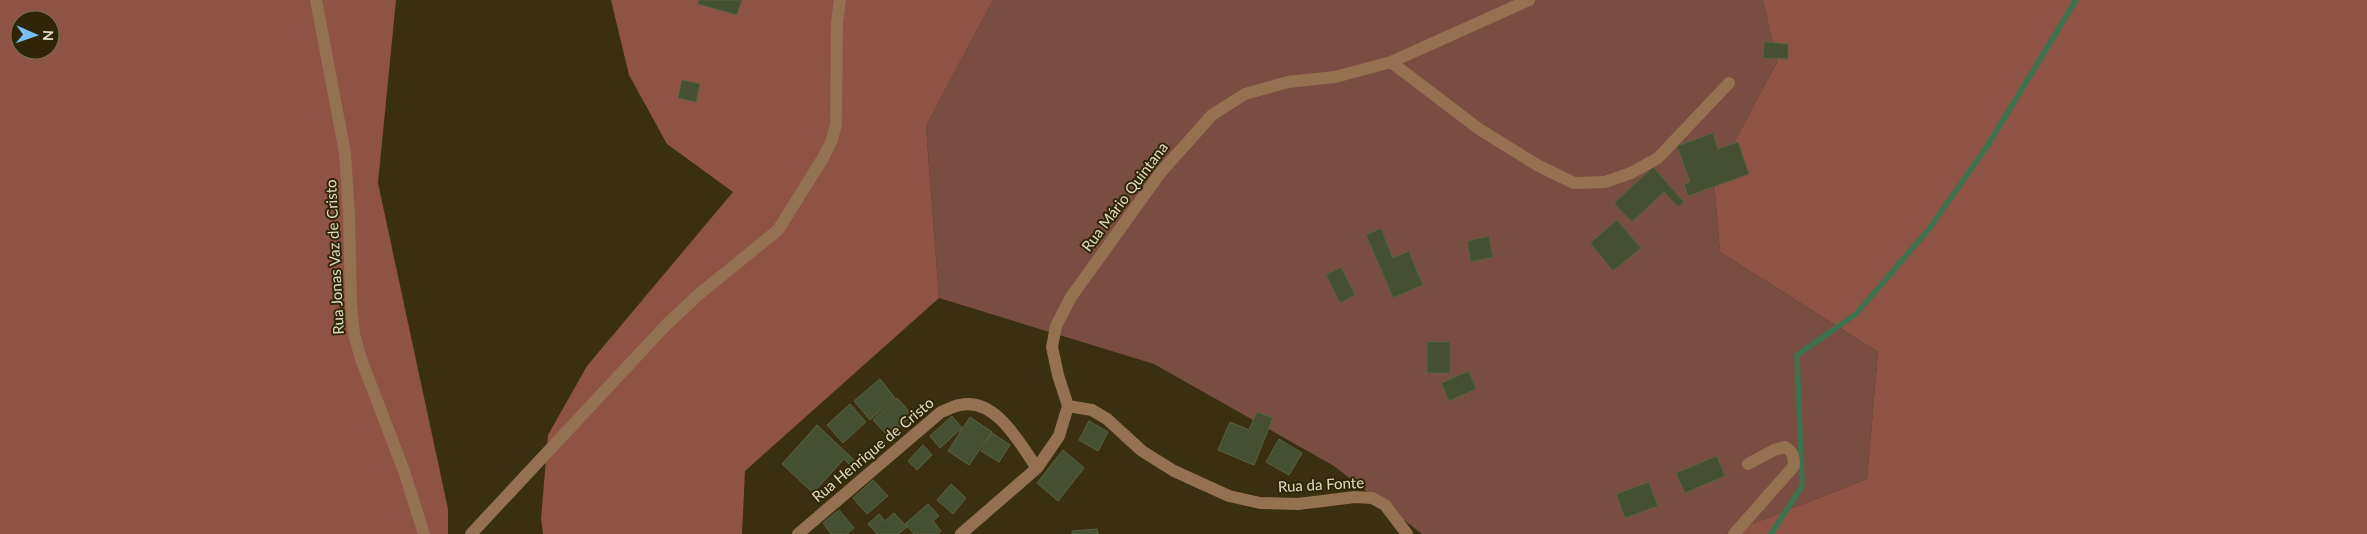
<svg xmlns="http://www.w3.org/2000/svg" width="2367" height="534" font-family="Lato,sans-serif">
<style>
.green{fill:#794d42}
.forest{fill:#8e5345;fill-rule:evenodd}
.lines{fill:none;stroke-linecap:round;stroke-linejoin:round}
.stream{stroke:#3c724d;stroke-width:5.5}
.building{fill:#454f31;stroke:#586343}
.minor{stroke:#947151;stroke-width:12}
.labels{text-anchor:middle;stroke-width:4;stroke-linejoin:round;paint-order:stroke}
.street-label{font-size:15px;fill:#e0dbc9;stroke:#302606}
</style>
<rect width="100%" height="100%" fill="#3a3011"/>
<path class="green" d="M993,0H1763L1777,62L1714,180L1720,252L1878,352L1867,479L1726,534H1422L1334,466L1154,364L939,298L926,126Z"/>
<path class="forest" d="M0,0H396L378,183L448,509V534H0ZM20,20H50V50H20Z
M611,0H993L926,126L939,298L745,471L742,534H543L541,519L548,435L587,366L733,192L667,144L629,75Z
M1763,0H2367V534H1726L1867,479L1878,352L1720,252L1714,180L1777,62Z"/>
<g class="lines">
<path class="stream" d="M1771,534L1802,486L1797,355L1856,314L1929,229L1988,145L2076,0"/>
</g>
<path class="building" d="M699,0H742L737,15L698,4Z
M1764,42L1788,44V59L1763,58Z
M682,80L700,84L696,102L678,98Z
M1713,133L1718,149L1738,142L1749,174L1688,196L1684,184L1690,182L1677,146Z
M1653,167L1684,202L1678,207L1664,192L1632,222L1614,203Z
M1617,220L1641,248L1613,271L1590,243Z
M1381,228L1393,258L1409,251L1423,285L1393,298L1366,235Z
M1489,236L1493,257L1471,262L1467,241Z
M1341,267L1355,295L1340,303L1326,275Z
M1427,342H1450V373H1427Z
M1469,371L1476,389L1449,401L1441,383Z
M880,379L895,398L870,420L854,401Z
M897,398L913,415L889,437L873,420Z
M850,404L866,422L843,443L827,425Z
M1257,412L1273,418L1254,465L1218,450L1230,422L1249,430Z
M952,416L962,428L940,448L930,436Z
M970,417L992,432L969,465L948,451Z
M1089,421L1108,432L1098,451L1079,440Z
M817,425L856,462L851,466L844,459L813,493L782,464Z
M992,433L1010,445L999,462L981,451Z
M1279,439L1302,453L1289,475L1266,462Z
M923,445L932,455L917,470L908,461Z
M1063,450L1084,468L1058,501L1037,483Z
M1717,456L1725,476L1685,493L1676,473Z
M873,480L888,496L867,514L853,498Z
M1649,482L1658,506L1625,518L1616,494Z
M951,484L966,498L953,514L937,500Z
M928,504L939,516L933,521L941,531L938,534H914L905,524Z
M839,510L854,528L847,534H831L823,523Z
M894,513L907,527L898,534H877L868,524L879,514L885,521Z
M1097,529L1098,534H1072V531Z"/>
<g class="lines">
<path class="minor" d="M316,0L345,153L349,214L351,305L354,334L361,359L404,471L424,534
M1391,62L1479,129L1537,165L1574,183L1605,182L1631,173L1658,158L1729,83
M1068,406L1092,410L1107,419L1142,451L1174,471L1229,496L1260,503L1298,504L1355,497L1372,498L1385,505L1407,534
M471,534L667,324L698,295L778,230L823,158L831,142L836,125L837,23L840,0
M798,534L941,412C947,410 953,406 960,405C996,397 1020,444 1037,468
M961,534L1037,468L1059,436L1068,406L1058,375L1052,347L1056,326L1071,297L1161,172L1212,115L1245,94L1288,82L1335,77L1391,62L1529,0
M1734,534L1794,466C1794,456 1793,452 1785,447L1774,450L1748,464"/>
</g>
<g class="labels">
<g class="street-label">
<text transform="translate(1125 197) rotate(-53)" y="5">Rua Mário Quintana</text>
<text transform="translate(335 257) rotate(-93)" y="5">Rua Jonas Vaz de Cristo</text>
<text transform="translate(873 450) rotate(-40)" y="5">Rua Henrique de Cristo</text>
<text transform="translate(1321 485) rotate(-3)" y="5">Rua da Fonte</text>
</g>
</g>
<g transform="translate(35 35) rotate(92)"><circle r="24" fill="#302606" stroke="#766e54"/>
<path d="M0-4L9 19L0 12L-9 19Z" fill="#76c0f7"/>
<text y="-8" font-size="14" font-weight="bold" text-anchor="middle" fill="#e0dbc9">N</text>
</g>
</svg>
